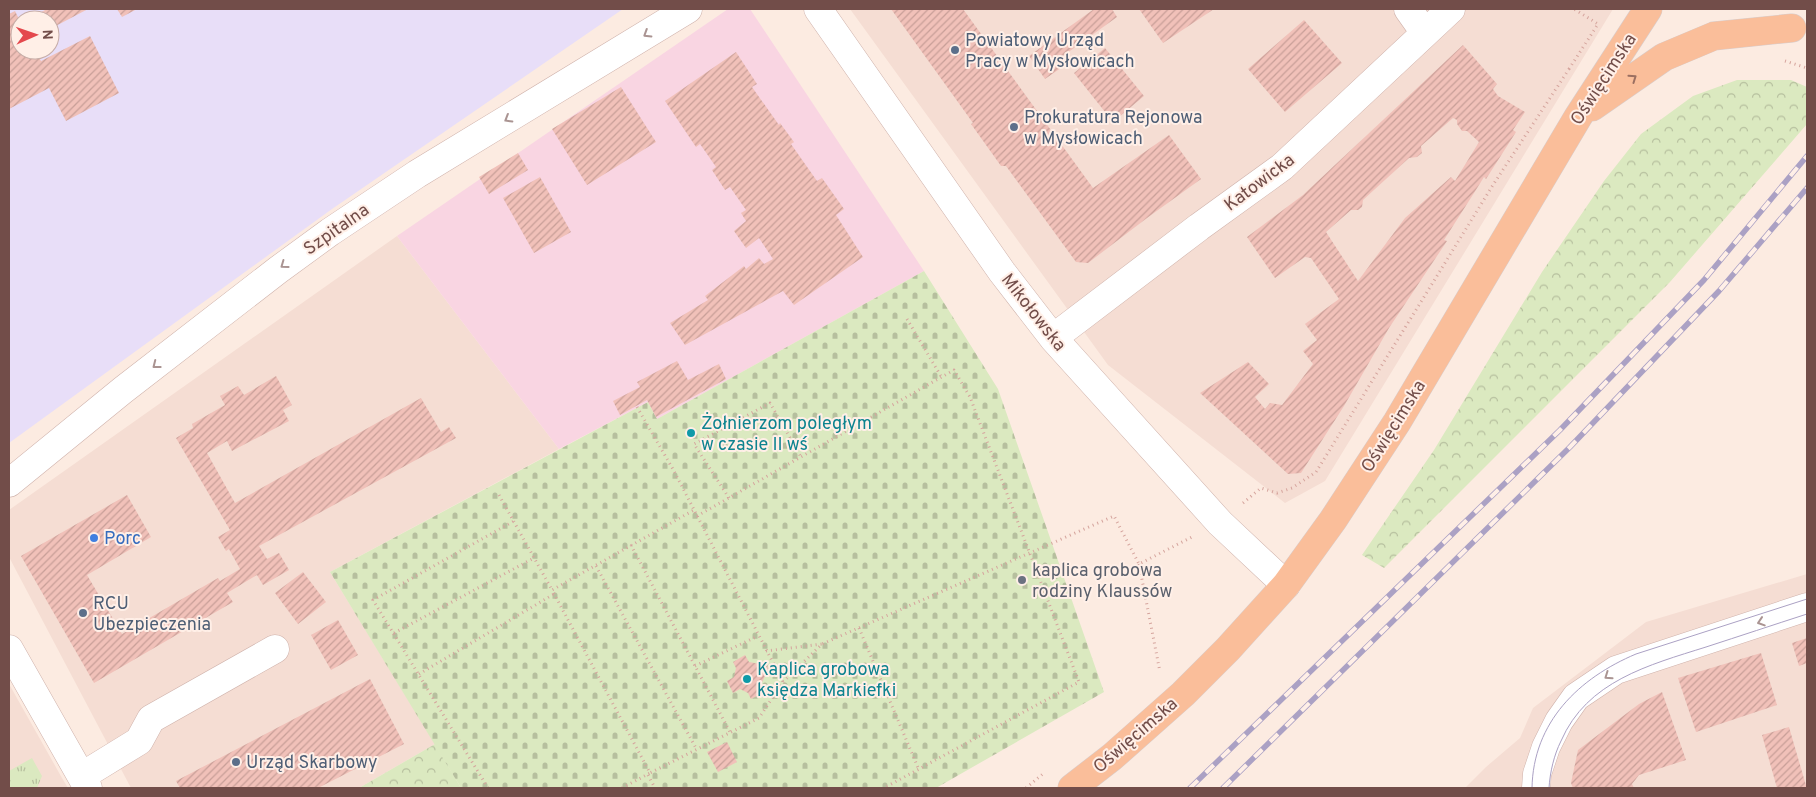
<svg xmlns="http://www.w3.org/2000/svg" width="1816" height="797" font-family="Overpass,sans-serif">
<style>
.residential{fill:#f5ddd3}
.education{fill:#e8def8;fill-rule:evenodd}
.medical{fill:#f9d5e2}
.grass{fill:url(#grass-tufts)}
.forest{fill:url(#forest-crowns)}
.cemetery{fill:url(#cemetery-stones)}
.building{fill:url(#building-hatch);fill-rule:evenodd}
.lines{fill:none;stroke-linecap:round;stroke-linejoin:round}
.minor-casing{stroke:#cfb2ab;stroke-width:29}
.major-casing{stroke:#d8cdcc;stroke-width:29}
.path{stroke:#d5a49d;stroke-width:3;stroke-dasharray:1 4;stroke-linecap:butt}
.minor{stroke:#fff;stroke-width:28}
.major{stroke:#fabe9a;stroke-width:28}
.tram{stroke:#aba1c4;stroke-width:1}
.rail-casing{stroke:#aba1c4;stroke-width:5.5}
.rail{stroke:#ffefe7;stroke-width:4;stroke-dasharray:11;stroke-linecap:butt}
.oneway{stroke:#aa9492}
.oneway2{stroke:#9b6f61}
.service-dot{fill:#5c6f8a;stroke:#ffefe7;stroke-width:2}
.culture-dot{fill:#0f9aa8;stroke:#ffefe7;stroke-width:2}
.shop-dot{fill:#3f7fe0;stroke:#ffefe7;stroke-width:2}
.worship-dot{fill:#6b7280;stroke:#ffefe7;stroke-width:2}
.labels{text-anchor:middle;stroke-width:4;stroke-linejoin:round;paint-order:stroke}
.service-label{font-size:18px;fill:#4e5e75;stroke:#ffefe7;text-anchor:start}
.street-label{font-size:18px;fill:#724d49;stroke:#ffefe7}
.culture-label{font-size:18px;fill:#0d838f;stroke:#ffefe7;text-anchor:start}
.shop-label{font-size:18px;fill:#366cbe;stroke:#ffefe7;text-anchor:start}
.worship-label{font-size:18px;fill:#5b616d;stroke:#ffefe7;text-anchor:start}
</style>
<defs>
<pattern id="grass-tufts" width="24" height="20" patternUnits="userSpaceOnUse" patternTransform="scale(1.25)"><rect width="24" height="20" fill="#dbe9c0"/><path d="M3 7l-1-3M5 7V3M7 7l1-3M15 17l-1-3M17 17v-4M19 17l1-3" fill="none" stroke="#b6bf9e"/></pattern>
<pattern id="forest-crowns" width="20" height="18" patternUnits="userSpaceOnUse" patternTransform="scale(1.25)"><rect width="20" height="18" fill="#dbe9c0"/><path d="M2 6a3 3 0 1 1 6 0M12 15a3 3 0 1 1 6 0" fill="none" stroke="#b6bf9e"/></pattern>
<pattern id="cemetery-stones" width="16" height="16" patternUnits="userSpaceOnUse" patternTransform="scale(1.25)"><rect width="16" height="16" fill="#dbe9c0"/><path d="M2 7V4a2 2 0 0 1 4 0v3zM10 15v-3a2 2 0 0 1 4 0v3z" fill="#b6bf9e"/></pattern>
<pattern id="building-hatch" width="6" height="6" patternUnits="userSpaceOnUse" patternTransform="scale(1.25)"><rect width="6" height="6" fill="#f1c1b9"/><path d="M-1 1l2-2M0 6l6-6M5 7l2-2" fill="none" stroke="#c89f98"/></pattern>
</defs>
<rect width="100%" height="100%" fill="#fcebe1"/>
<path class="residential" d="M850,9H1613L1325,481L1285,503L1108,365Z
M397,236L559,449L330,572L435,744L359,788H131L9,557V510Z
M1807,574V788H1465L1486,767L1520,738L1533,708L1646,622Z
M9,684L62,778L68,788H9Z"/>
<path class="education" d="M9,9H623L332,209L9,443ZM20,20H50V50H20Z"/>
<path class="medical" d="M728,9H750L924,271L657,419L648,402L559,449L397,236Z"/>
<path class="grass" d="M32,758L42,776L37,788H9V771Z"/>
<path class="forest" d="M1737,80H1791L1807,87V124L1670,282L1384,568L1362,555L1434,450L1542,272L1604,181L1641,134L1693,96Z
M435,744L461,788H359Z"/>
<path class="cemetery" d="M924,271L998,389L1104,692L936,788H461L330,572L648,402L657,419Z"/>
<path class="building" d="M47,9H88L50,29V20H26Z
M117,9H137L122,17Z
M891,9H963L1093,188L1169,135L1201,179L1147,218L1088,263L1076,262L1006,166H1001L971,124L973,123Z
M1094,9H1112L1117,17L1063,56L1068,63L1045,79L1029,56Z
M1139,9H1214L1163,43Z
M15,11L20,21V50H35L41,61L90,36L119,93L66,121L49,88L9,109V14Z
M1304,20L1342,63L1285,112L1248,69Z
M1463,45L1497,84L1493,89L1498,96L1525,112L1513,130L1516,132L1486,179L1484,177L1474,193L1444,240L1447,241L1389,328L1344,406L1301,473L1288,474L1200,393L1248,362L1269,384L1255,397L1265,409L1270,403L1282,405L1313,364L1303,351L1317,340L1305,324L1339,299L1311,258L1305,257L1275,278L1247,237L1303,195ZM1453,118L1457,120V124L1462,131H1467L1479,142L1455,181L1451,177L1405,218L1358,281L1326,232L1351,210H1358L1362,207L1363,200L1409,158L1417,157L1422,153L1421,146Z
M1105,48L1144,96L1113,122L1074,73Z
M736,52L757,84L752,87L779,125L780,123L794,142L791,144L817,181L822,178L844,209L836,215L863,257L794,305L783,291L685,345L670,323L708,300L705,296L744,266L746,269L759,258L764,264L773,259L759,238L746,248L734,231L746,221L741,213L746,210L730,187L725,190L712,170L716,167L700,144L696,147L665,101Z
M621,87L656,142L587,185L552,129Z
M518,153L528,170L489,194L479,177Z
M540,177L571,232L534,253L503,198Z
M677,361L688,380L719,364L726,379L656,417L647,400L620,415L613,401L640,387L637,382Z
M276,376L292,405L283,410L289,421L232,451L227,441L207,453L235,503L421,398L441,432L449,427L456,438L259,546L267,559L279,553L289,570L263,585L257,575L227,593L233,602L94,683L21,556L127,495L151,537L87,575L122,634L218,578L220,581L240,569L229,549L226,551L218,537L230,530L176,438L193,428L192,424L225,405L220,396L238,386L244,395Z
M303,572L326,602L298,624L275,593Z
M338,620L358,655L331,670L311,635Z
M1807,638V663L1799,666L1792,643Z
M1761,653L1777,705L1696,732L1678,678Z
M745,655L749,662L760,664L766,663L770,673L765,676L759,689L761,694L751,699L748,693L740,689L733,693L727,681L734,677L736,668L733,662Z
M370,679L404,744L318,788H180L176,781Z
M1662,692L1686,760L1639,775L1632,784L1634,788H1573L1571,783L1578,750L1639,704Z
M1789,727L1805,782L1807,788H1777L1762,735Z
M727,742L737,762L718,772L707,752Z"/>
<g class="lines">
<g class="minor-casing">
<path id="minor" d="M818,9L1002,272L1053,338L1220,523L1286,585
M1408,9L1425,33
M1053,338L1199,227L1282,167L1451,9
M9,483L123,390L278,270L330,232L417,174L688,9
M9,649L88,788
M82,776L139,741L151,719L275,649
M1536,788L1537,774L1546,747L1559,721L1576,697L1616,670L1807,607"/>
</g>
<g class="major-casing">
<path id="major" d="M1592,107L1664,57L1714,36L1792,28
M1072,788L1112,757L1183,694L1228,649L1286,585L1333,520L1397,422L1578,117L1648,9"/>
</g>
<path class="path" d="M1785,61L1807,68
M1569,69L1598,24L1574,9
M907,319L942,378
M637,407L674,471L783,682L759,718L650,773L552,590L694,510
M499,495L552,590
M729,498L694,444L770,403L801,457
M1243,503L1261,488L1277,493L1292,488L1316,472L1493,185L1569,69
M697,516L954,370L970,397L1079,682L884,788
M631,545L730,732
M1139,564L1160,672
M596,566L697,750
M859,628L919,770
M394,633L534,558
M766,651L822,644
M695,666L758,636
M419,674L554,594
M783,682L822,644L1114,516L1139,564L1192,537
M648,775L655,788
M488,788L373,600L514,521
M622,788L650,773
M1026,788L1044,773"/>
<use href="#minor" class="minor"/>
<use href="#major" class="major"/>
<path class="tram" d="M1532,788C1533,722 1579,678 1636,654L1807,599
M1549,788C1550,772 1554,755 1561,741C1587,681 1649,665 1706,647C1740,636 1773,625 1807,614"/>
<g class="rail-casing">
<path id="rail" d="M1190,788L1560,430L1704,280L1807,156
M1223,788L1570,447L1719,291L1807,188"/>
</g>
<use href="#rail" class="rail"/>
</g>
<defs><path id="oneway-chevron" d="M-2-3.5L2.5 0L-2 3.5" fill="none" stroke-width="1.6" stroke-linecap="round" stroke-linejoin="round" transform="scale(1.25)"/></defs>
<g class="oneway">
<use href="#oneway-chevron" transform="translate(647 34) rotate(148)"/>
<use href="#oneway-chevron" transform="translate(508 119) rotate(149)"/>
<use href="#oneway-chevron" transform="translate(284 265) rotate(144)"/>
<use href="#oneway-chevron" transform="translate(156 365) rotate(142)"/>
<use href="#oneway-chevron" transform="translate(1761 622) rotate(162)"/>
<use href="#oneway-chevron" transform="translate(1608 676) rotate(145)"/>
</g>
<use class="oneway2" href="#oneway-chevron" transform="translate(1633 78) rotate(-35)"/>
<g class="service-dot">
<circle cx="955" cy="50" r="5"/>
<circle cx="1014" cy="127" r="5"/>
<circle cx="83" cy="613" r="5"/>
<circle cx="236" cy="762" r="5"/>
</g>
<g class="culture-dot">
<circle cx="691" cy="433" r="5"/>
<circle cx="747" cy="679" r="5"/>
</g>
<circle class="shop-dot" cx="94" cy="538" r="5"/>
<circle class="worship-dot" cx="1022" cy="580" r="5"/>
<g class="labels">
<g class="service-label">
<text x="965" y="46">Powiatowy Urząd<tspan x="965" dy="21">Pracy w Mysłowicach</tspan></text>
<text x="1024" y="123">Prokuratura Rejonowa<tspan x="1024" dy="21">w Mysłowicach</tspan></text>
<text x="93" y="609">RCU<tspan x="93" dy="21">Ubezpieczenia</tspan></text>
<text x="246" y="768">Urząd Skarbowy</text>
</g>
<g class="street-label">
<text transform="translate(1603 79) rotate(-57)" y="6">Oświęcimska</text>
<text transform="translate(1259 182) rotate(-37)" y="6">Katowicka</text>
<text transform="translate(336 229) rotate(-35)" y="6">Szpitalna</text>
<text transform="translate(1034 312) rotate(52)" y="6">Mikołowska</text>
<text transform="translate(1393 426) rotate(-58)" y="6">Oświęcimska</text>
<text transform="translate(1135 735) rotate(-41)" y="6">Oświęcimska</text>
</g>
<g class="culture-label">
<text x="701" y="429">Żołnierzom poległym<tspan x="701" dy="21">w czasie II wś</tspan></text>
<text x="757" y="675">Kaplica grobowa<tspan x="757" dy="21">księdza Markiefki</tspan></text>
</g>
<g class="shop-label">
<text x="104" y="544">Porc</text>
</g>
<g class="worship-label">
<text x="1032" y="576">kaplica grobowa<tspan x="1032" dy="21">rodziny Klaussów</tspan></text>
</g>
</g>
<rect width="1816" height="797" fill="none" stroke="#724d49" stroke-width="20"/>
<g transform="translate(35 35) rotate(88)"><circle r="24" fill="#ffefe7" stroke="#c7aea8"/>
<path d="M0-4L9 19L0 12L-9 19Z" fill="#e4484d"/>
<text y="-8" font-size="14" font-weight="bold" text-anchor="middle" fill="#724d49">N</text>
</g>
</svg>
